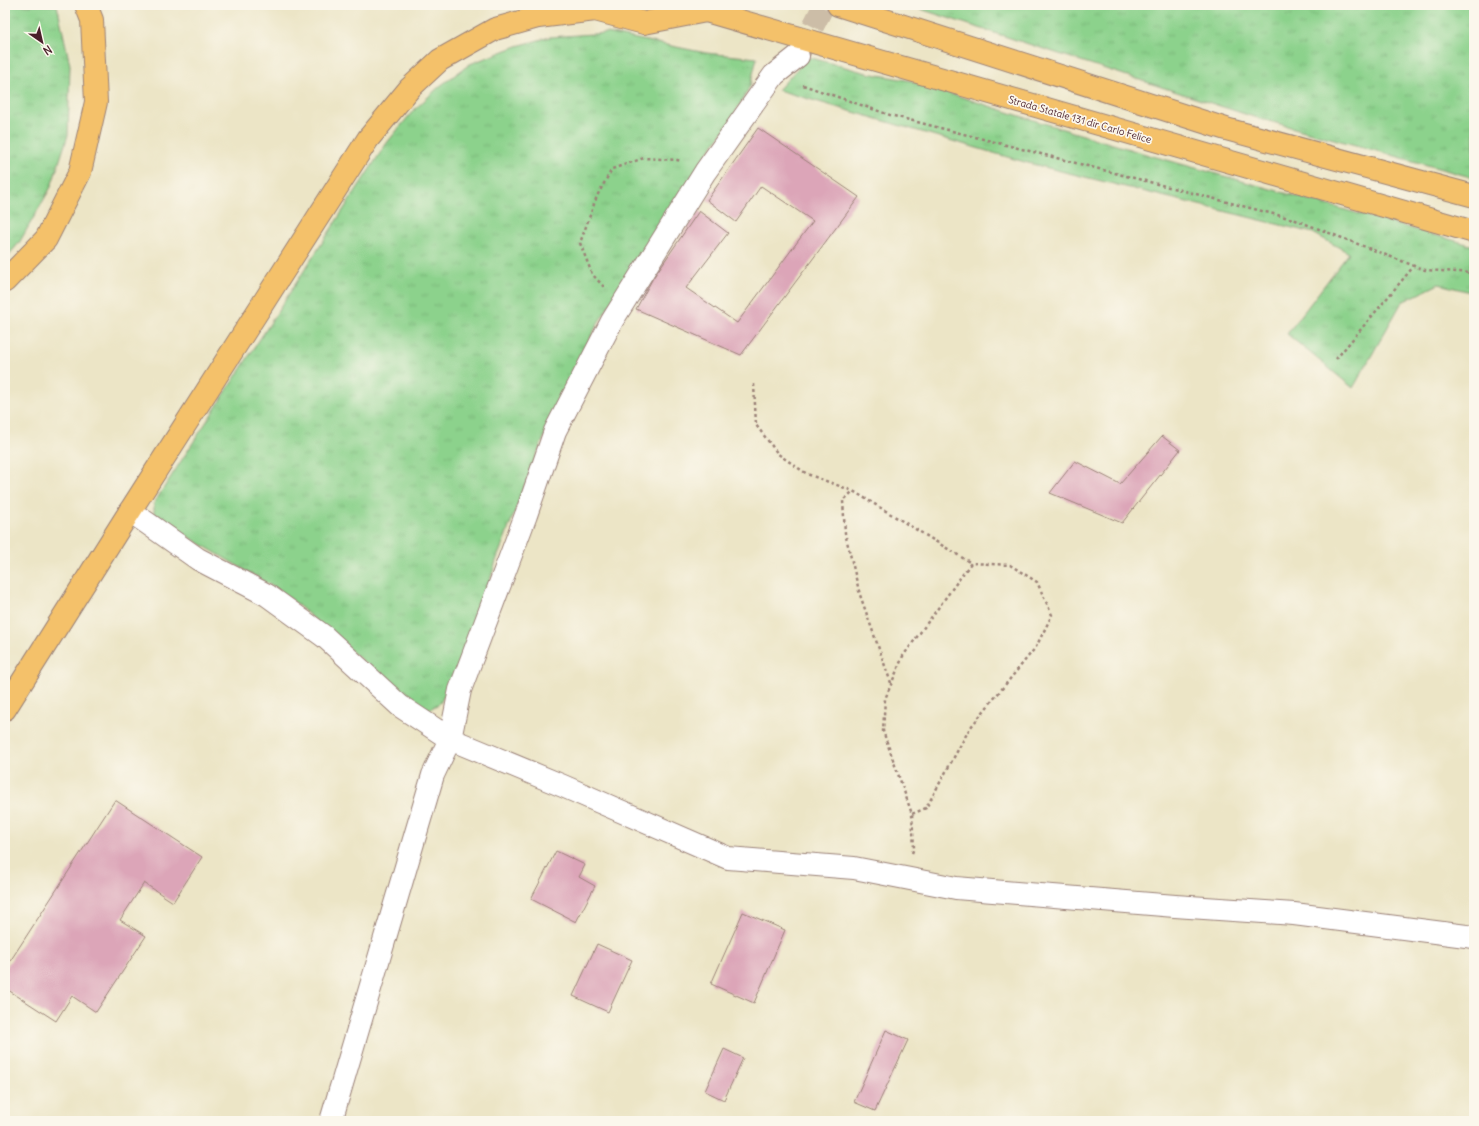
<svg xmlns="http://www.w3.org/2000/svg" width="1479" height="1126" font-family="Delius,sans-serif">
<style>
.grass{fill:url(#grass-tufts);stroke:#6b785c}
.building{fill:#dca5b8}
.lines{fill:none;stroke-linecap:round;stroke-linejoin:round}
.street-tunnel{stroke:#ccbda7;stroke-width:22;stroke-dasharray:22 11;stroke-linecap:butt}
.street-casing{stroke:#9b8278;stroke-width:24}
.highway-casing{stroke:#9b8278;stroke-width:24}
.path{stroke:#9b8278;stroke-width:2.5;stroke-dasharray:3 3;stroke-linecap:butt}
.street{stroke:#fff;stroke-width:22}
.highway{stroke:#f4c16a;stroke-width:22}
.labels{text-anchor:middle;stroke-width:3.5;stroke-linejoin:round;paint-order:stroke}
.street-label{font-size:10px;fill:#4a1f2b;stroke:#fbf7ec}
</style>
<defs>
<pattern id="grass-tufts" width="24" height="20" patternUnits="userSpaceOnUse"><rect width="24" height="20" fill="#8cd28c"/><path d="M3 7l-1-3M5 7V3M7 7l1-3M15 17l-1-3M17 17v-4M19 17l1-3" fill="none" stroke="#7ab479"/></pattern>
</defs>
<rect width="100%" height="100%" fill="#fbf7ec"/>
<filter id="ink" filterUnits="userSpaceOnUse"><feTurbulence type="fractalNoise" baseFrequency=".025" numOctaves="2"/><feDisplacementMap in="SourceGraphic" scale="8" xChannelSelector="R" yChannelSelector="G"/><feConvolveMatrix kernelMatrix="1 2 1 2 8 2 1 2 1" color-interpolation-filters="sRGB"/></filter>
<filter id="wash" filterUnits="userSpaceOnUse"><feTurbulence type="fractalNoise" baseFrequency=".012" numOctaves="4" result="noise"/><feDisplacementMap in="SourceGraphic" scale="16" xChannelSelector="R" yChannelSelector="G"/><feGaussianBlur stdDeviation="0.9" result="paint"/><feColorMatrix in="noise" values="0 0 0 0 0 0 0 0 0 0 0 0 0 0 0 0 0 1.4 0 .05"/><feComposite in="paint" operator="in"/></filter>
<g filter="url(#wash)">
<rect width="100%" height="100%" fill="#ece5c6"/>
<path class="grass" d="M5,5H57L70,65L68,135L51,187L19,243L5,259Z
M908,5H1474V178L1251,116Z
M607,33L706,53L757,58L750,86L729,124L710,149L598,323L569,381L536,456L496,561L477,622L460,658L453,681L440,703L430,709L415,706L285,594L160,520L154,512V503L386,144L413,111L440,86L470,64L517,46L550,37Z
M808,57L867,73L912,81L1020,116L1149,155L1474,246V293L1439,284L1402,302L1353,388L1287,334L1349,253L1313,233L1028,163L778,90Z"/>
<g id="blocks">
<path class="building" d="M758,128L859,197L741,355L636,309L653,278L699,211L728,233L686,288L737,323L813,221L761,186L736,222L707,200Z
M1162,436L1180,450L1122,523L1050,493L1075,461L1120,484Z
M115,800L202,857L173,902L144,883L120,920L146,936L96,1012L72,996L56,1021L5,988V969Z
M556,851L585,865L579,877L595,886L576,922L531,899Z
M743,912L785,930L754,1003L711,984Z
M597,944L632,960L608,1012L573,996Z
M886,1030L908,1040L875,1111L854,1102Z
M724,1049L743,1058L724,1100L705,1091Z"/>
</g>
</g>
<g filter="url(#ink)">
<use href="#blocks" fill-opacity="0" stroke="#9b8278" stroke-width="1"/>
<g class="lines">
<path class="street-tunnel" d="M798,56L824,5"/>
<g class="street-casing">
<path id="street" d="M798,56L774,75L705,172L612,321L555,431L526,515L460,690L450,739L563,786L728,858L854,868L956,888L1175,906L1294,914L1474,937
M130,511L198,559L267,595L325,637L400,706L450,739L433,775L331,1121"/>
</g>
<g class="highway-casing">
<path id="highway" d="M838,5L1226,129L1474,196
M692,7L1474,232
M5,281L46,239L80,172L96,102L92,20L86,5
M5,709L130,511L368,139L410,88L440,60L495,29L538,17L595,10L644,23L706,11"/>
</g>
<path class="path" d="M803,85L890,115L1293,219L1425,270L1474,273
M604,287L592,274L580,243L597,196L612,169L644,158L677,160L681,161
M1336,359L1414,266
M754,384L756,425L778,454L807,474L853,491
M891,683L860,595L845,533L843,501L853,491L971,563
M912,853L914,848L912,814L883,731L885,699L903,656L971,563L1010,565L1037,582L1052,615L1036,647L970,728L926,808L912,814"/>
<use href="#street" class="street"/>
<use href="#highway" class="highway"/>
</g>
</g>
<g class="labels">
<g class="street-label">
<text transform="translate(1080 119) rotate(16)" y="4">Strada Statale 131 dir Carlo Felice</text>
</g>
</g>
<rect width="1479" height="1126" fill="none" stroke="#fbf7ec" stroke-width="20"/>
<g transform="translate(42 42) rotate(146)" stroke="#fbf7ec" stroke-width="3" paint-order="stroke">
<path d="M0-3L7 15L0 10L-7 15Z" fill="#4a1f2b"/>
<text y="-6" font-size="11" font-weight="bold" text-anchor="middle" fill="#4a1f2b">N</text>
</g>
</svg>
